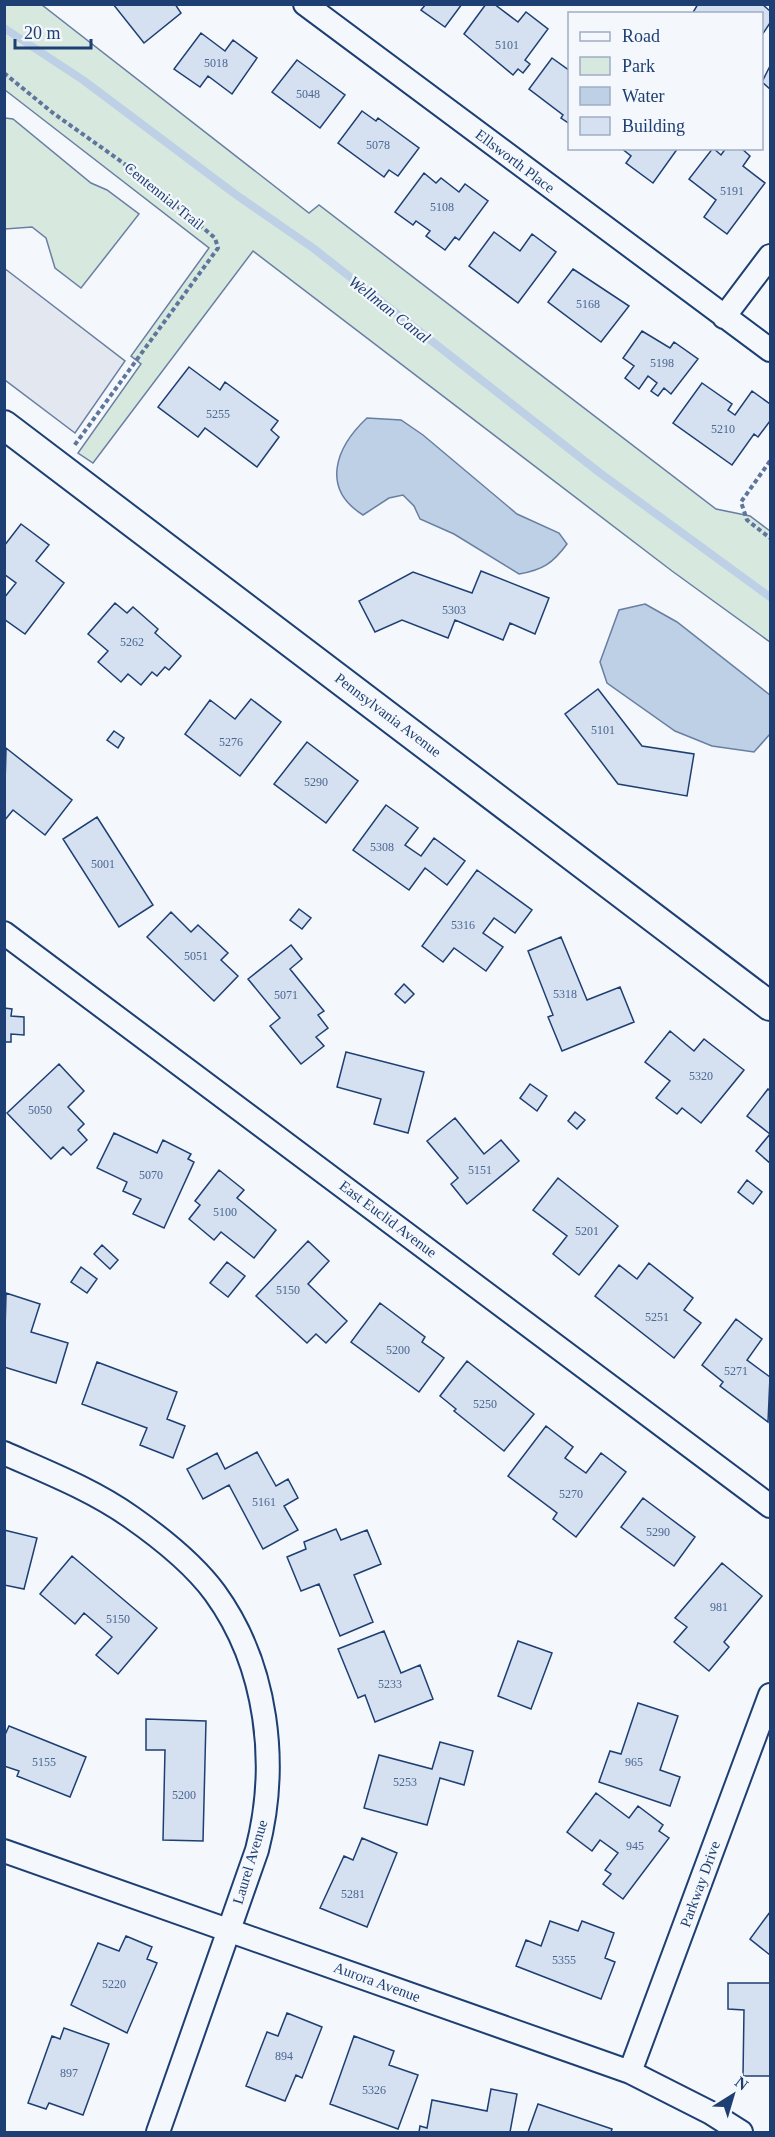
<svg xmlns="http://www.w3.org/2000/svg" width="775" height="2137" font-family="'Times New Roman',serif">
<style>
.green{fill:#d7e8df;stroke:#687fa3;stroke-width:1.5}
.parking{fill:#e3e8f0;stroke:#687fa3;stroke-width:1.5}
.water{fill:#bed0e5;stroke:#687fa3;stroke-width:1.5}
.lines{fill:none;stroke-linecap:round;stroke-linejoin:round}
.stream{stroke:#bed0e5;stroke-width:8}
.building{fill:#d5e0f0;stroke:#1d3f73;stroke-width:1.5}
.minor-casing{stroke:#1d3f73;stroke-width:26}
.tertiary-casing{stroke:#1d3f73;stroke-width:32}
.path{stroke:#5e769c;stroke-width:4;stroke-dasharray:4.5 3;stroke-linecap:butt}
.minor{stroke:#f4f7fb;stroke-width:22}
.tertiary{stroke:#f4f7fb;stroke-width:28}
.labels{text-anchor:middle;stroke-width:4.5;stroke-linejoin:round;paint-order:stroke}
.number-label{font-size:12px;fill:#4b6792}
.street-label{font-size:15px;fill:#1d3f73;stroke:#f4f7fb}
.water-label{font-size:16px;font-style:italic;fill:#1d3f73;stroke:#f4f7fb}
</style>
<rect width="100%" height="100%" fill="#f4f7fb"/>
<path class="green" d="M4,5H42L309,213L319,205L716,509L750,516L770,531V642L672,571L253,251L93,463L78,453L141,364L131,356L209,248L5,90Z
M5,118L13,119L91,183L107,190L139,214L81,288L55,268L46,238L32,227L5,229Z"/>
<path class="parking" d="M4,268L125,361L75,433L5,380Z"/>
<path class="water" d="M367,418L401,420L423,435L517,514L559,533L567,544C553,563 543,570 519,574L454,534L420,519L414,506L403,495L389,498L363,515C320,488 336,447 367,418Z
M645,604L677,622L770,695V734L754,752L712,746L675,731L607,683L600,662L619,610Z"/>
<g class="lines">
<path class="stream" d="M4,28L83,80L235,194L313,248L600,473L770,597"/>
</g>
<path class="building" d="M113,4H175L181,13L144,43Z
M426,4H462L445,27L421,10Z
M486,4H494L518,22L526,12L548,29L525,60L530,64L523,73L518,69L513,75L464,34Z
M698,4H762L770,11V23L762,35V14H692Z
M201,33L225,51L233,40L257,58L232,94L208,76L200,87L174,69Z
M552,58L570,71V124L561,118L563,115L529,89Z
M297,60L345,95L320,128L272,92Z
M770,66V89L762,82Z
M362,111L376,121L378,118L419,148L398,176L389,170L384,177L338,143Z
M621,148H678L653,183L626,163L631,156Z
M713,148L721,155L726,148H741L750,156L743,166L765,183L727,234L704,217L716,200L689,179Z
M424,173L436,183L441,178L459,192L465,184L488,201L459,240L455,237L445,250L426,236L430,231L416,221L413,225L395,212Z
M494,232L520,251L532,234L556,252L518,303L469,266Z
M573,269L629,306L601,342L548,302Z
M642,331L670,348L674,342L698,359L671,394L664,388L658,396L651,391L657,383L648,376L639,389L625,378L634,366L623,358Z
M189,367L220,390L225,382L278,421L271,430L279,437L257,467L205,428L198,437L158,407Z
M702,383L732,404L728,410L735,415L752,391L770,404V421L758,437L754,434L732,465L673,423Z
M21,524L49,545L36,561L64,583L25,634L4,619V598L16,583L4,574V546Z
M481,571L549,598L535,634L510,623L503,640L455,620L448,638L402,620L375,632L359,601L413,572L472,593Z
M115,603L127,613L133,607L158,629L155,633L181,656L169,670L165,667L157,676L152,672L141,685L128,674L121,682L98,662L108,651L88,634Z
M598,689L642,746L694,754L687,796L618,784L565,714Z
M251,699L281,722L240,776L185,734L210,700L235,719Z
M114,731L124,738L118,748L107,740Z
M307,742L358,781L326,823L274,784Z
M6,748L72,800L45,835L13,810L4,821Z
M386,805L418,828L405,845L421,856L434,838L465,861L447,885L425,868L409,890L353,850Z
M97,817L153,905L119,927L63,839Z
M477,870L532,910L515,933L494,918L483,933L503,947L486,971L454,948L443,962L422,946Z
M299,909L311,918L302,929L290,920Z
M171,912L191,932L198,925L228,953L221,960L238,976L214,1001L147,937Z
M561,937L587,1000L620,987L634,1022L562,1051L548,1017L553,1015L528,951Z
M291,945L302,959L290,969L324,1011L318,1015L328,1028L316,1037L324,1046L301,1064L270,1026L280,1018L248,979Z
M404,984L414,994L405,1003L395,994Z
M4,1008L12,1009L11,1016L24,1017V1035L11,1034V1042H4Z
M670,1031L694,1051L704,1039L744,1070L701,1123L682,1108L677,1114L656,1098L670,1081L645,1062Z
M346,1052L424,1072L408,1133L374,1124L381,1099L337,1087Z
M59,1064L84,1091L68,1107L84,1124L78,1130L87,1140L71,1155L63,1147L51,1159L7,1113Z
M530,1084L547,1096L537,1111L520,1098Z
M768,1089L770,1091V1163L756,1151L770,1134L747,1116Z
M575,1112L585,1120L577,1129L568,1121Z
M455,1118L484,1154L501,1140L519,1161L467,1204L451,1184L458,1178L427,1141Z
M114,1133L157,1153L163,1140L191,1154L188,1159L194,1162L164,1228L133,1214L141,1199L123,1191L127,1182L97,1168Z
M219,1170L244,1190L237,1198L276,1230L254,1258L221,1232L214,1240L189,1219L200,1205L195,1201Z
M558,1178L618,1226L579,1275L553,1254L567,1236L533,1210Z
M747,1180L762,1192L753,1204L738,1192Z
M308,1241L329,1261L308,1284L347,1321L326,1343L316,1334L307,1343L256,1296Z
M102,1245L118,1260L110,1269L94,1254Z
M227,1262L245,1276L228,1297L210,1283Z
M649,1263L693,1298L684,1310L701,1323L674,1358L595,1296L619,1265L637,1279Z
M81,1267L97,1279L87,1293L71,1282Z
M6,1293L40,1304L31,1332L68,1343L56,1383L4,1367Z
M380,1303L425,1337L422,1342L444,1358L419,1392L351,1342Z
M736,1319L762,1339L747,1360L770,1377L768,1422L720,1386L723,1382L702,1365Z
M467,1361L534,1414L504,1451L454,1411L456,1409L440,1396Z
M97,1362L177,1392L167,1419L185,1426L173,1458L140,1445L147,1428L82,1404Z
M546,1426L573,1447L565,1458L586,1473L601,1453L626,1472L576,1537L553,1519L557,1513L508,1476Z
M257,1452L276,1486L288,1479L298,1498L284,1506L298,1530L263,1549L229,1485L203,1499L187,1469L217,1453L225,1469Z
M643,1498L695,1537L674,1566L621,1527Z
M336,1529L341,1540L367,1530L381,1564L354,1575L373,1622L340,1636L319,1584L301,1591L287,1557L306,1549L304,1542Z
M4,1530L37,1538L24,1589L4,1585Z
M72,1556L157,1628L118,1674L96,1655L112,1637L84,1613L75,1624L40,1594Z
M722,1563L762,1596L724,1642L729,1647L709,1671L674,1642L687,1627L675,1618Z
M384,1631L401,1673L420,1665L433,1699L375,1722L365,1695L358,1698L338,1649Z
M518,1641L552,1653L531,1709L498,1696Z
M638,1703L678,1716L660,1770L680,1777L670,1806L599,1782L610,1751L621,1754Z
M146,1719L206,1721L203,1841L163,1840L165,1750H146Z
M9,1726L86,1757L70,1797L17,1776L19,1771L4,1766V1737Z
M440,1742L473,1751L464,1785L440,1778L427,1825L364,1808L379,1755L432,1769Z
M596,1793L629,1818L638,1806L663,1825L659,1831L669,1838L623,1899L603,1884L611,1874L605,1870L618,1853L600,1840L592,1851L567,1832Z
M362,1838L397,1853L367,1927L320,1908L344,1856L353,1860Z
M770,1912V1955L750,1939Z
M550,1921L578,1931L582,1921L614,1933L605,1958L615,1962L601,1999L516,1966L526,1940L541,1946Z
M126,1936L152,1947L147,1959L157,1963L127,2033L71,2005L98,1943L119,1951Z
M728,1983H770V2076H743L744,2010L728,2009Z
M287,2013L322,2027L302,2078L296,2075L285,2101L246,2086L267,2032L278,2036Z
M64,2028L109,2044L83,2115L49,2103L46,2109L28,2103L52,2036L60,2039Z
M354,2036L394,2051L389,2065L418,2075L398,2129L330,2104Z
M491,2089L517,2094L510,2132H419L420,2126L427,2128L432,2100L487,2111Z
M538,2104L612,2129L611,2132H528Z"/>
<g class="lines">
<g class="minor-casing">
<path id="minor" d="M305,4L770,350
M724,317L770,256
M4,933L770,1506
M4,1453C47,1472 93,1490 131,1517C161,1538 193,1563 215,1593C268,1666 279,1765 257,1850L158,2132
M4,1851L630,2072L711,2113L741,2132
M630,2072L770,1695"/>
</g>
<g class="tertiary-casing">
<path id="tertiary" d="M4,425L770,1006"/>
</g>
<path class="path" d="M4,73L53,113L143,177L215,238L218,248L74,446
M770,461L741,502L747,520L770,538"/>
<use href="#minor" class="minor"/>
<use href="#tertiary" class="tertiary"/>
</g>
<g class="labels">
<g class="number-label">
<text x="507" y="49">5101</text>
<text x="216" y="67">5018</text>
<text x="308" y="98">5048</text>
<text x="378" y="149">5078</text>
<text x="732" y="195">5191</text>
<text x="442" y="211">5108</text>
<text x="588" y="308">5168</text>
<text x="662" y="367">5198</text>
<text x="218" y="418">5255</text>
<text x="723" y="433">5210</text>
<text x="454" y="614">5303</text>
<text x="132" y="646">5262</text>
<text x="603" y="734">5101</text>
<text x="231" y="746">5276</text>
<text x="316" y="786">5290</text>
<text x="382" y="851">5308</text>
<text x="103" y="868">5001</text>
<text x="463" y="929">5316</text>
<text x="196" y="960">5051</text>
<text x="565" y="998">5318</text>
<text x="286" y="999">5071</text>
<text x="701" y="1080">5320</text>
<text x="40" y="1114">5050</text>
<text x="480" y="1174">5151</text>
<text x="151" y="1179">5070</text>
<text x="225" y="1216">5100</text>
<text x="587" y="1235">5201</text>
<text x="288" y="1294">5150</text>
<text x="657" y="1321">5251</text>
<text x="398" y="1354">5200</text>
<text x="736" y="1375">5271</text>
<text x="485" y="1408">5250</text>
<text x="571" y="1498">5270</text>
<text x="264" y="1506">5161</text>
<text x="658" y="1536">5290</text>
<text x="719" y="1611">981</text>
<text x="118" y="1623">5150</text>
<text x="390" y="1688">5233</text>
<text x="44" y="1766">5155</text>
<text x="634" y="1766">965</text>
<text x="405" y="1786">5253</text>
<text x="184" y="1799">5200</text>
<text x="635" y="1850">945</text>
<text x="353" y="1898">5281</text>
<text x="564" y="1964">5355</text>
<text x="114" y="1988">5220</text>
<text x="284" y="2060">894</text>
<text x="69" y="2077">897</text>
<text x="374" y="2094">5326</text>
</g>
<g class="street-label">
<text transform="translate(515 161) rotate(37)" y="5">Ellsworth Place</text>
<text transform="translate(164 196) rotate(39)" y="5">Centennial Trail</text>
<text transform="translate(388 715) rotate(37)" y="5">Pennsylvania Avenue</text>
<text transform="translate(388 1219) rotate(37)" y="5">East Euclid Avenue</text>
<text transform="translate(250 1862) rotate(-73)" y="5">Laurel Avenue</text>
<text transform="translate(700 1884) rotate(-70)" y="5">Parkway Drive</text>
<text transform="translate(377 1982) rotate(20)" y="5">Aurora Avenue</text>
</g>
<g class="water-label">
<text transform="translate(390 309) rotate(38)" y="6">Wellman Canal</text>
</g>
</g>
<rect width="775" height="2137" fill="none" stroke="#1d3f73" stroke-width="12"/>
<rect x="568" y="12" width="195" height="138" fill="#f4f7fb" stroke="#9eadc5" stroke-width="1.5"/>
<rect x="580" y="32" width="30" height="9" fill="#f4f7fb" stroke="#9eadc5" stroke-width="1.5"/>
<text x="622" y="42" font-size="18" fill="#1d3f73">Road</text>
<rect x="580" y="57" width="30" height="18" fill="#d7e8df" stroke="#9eadc5" stroke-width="1.5"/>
<text x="622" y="72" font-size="18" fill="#1d3f73">Park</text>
<rect x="580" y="87" width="30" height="18" fill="#bed0e5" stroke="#9eadc5" stroke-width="1.5"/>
<text x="622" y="102" font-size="18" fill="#1d3f73">Water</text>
<rect x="580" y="117" width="30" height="18" fill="#d5e0f0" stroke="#9eadc5" stroke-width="1.5"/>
<text x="622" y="132" font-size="18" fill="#1d3f73">Building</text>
<g transform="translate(733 2095) rotate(37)" stroke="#f4f7fb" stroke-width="4.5" paint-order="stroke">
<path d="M0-4.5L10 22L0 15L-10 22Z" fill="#1d3f73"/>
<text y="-9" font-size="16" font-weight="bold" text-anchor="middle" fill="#1d3f73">N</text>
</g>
<path d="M15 39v9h76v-9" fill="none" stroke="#1d3f73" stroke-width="3"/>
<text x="24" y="39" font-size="18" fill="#1d3f73" stroke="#f4f7fb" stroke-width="4.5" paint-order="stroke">20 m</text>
</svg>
